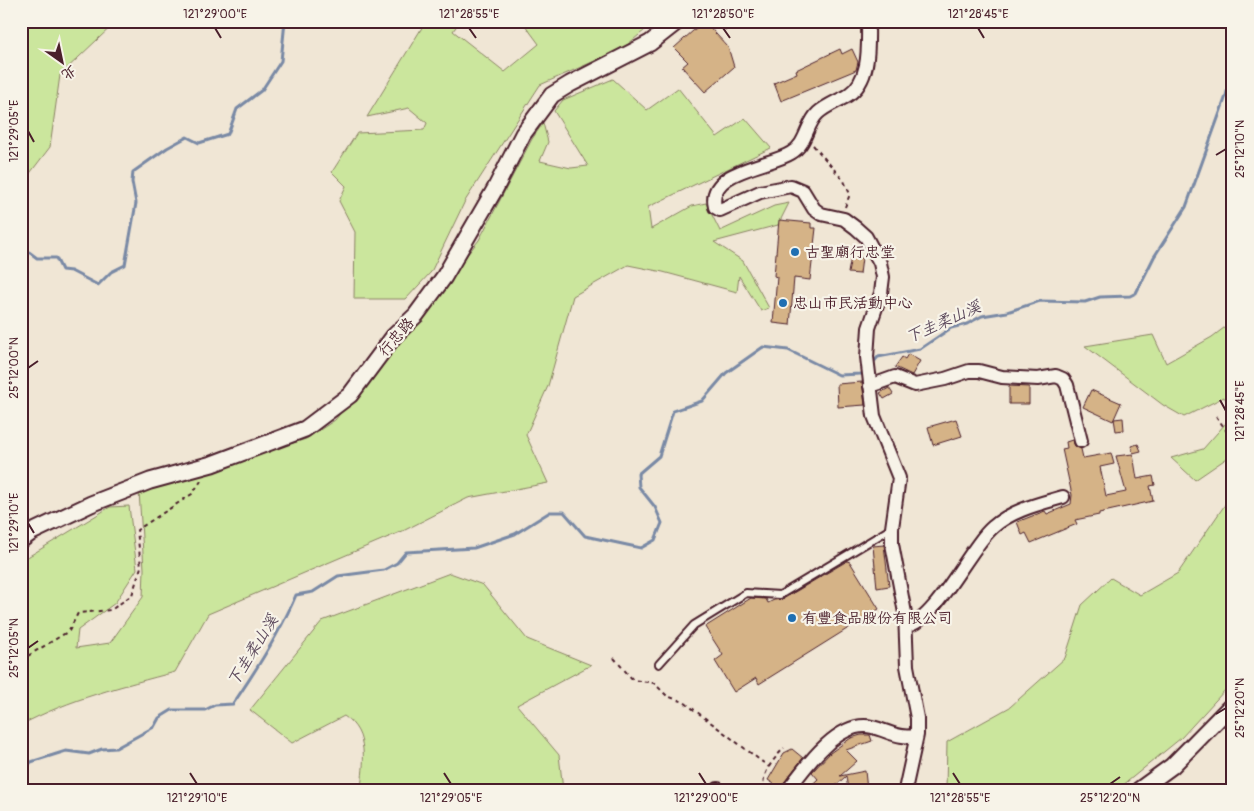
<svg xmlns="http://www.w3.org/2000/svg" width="1254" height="811" font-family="Pangolin,'LXGW WenKai TC',sans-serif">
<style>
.green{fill:#cbe69d;stroke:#8a8264}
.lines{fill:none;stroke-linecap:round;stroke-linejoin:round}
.stream{stroke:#7989a5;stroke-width:3}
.building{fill:#d5b387;stroke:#4a1f2b}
.service-casing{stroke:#4a1f2b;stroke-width:10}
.minor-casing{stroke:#4a1f2b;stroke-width:16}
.tertiary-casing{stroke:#4a1f2b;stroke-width:19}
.path{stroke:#4a1f2b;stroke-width:2;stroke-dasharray:4 4;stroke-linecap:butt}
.service{stroke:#f7f3e8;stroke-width:6}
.minor{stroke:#f7f3e8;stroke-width:12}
.tertiary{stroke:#f7f3e8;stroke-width:15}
.ticks{fill:none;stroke:#4a1f2b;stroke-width:2}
.poi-dot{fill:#1f6fb2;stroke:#f7f3e8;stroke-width:2}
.labels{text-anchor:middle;stroke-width:4.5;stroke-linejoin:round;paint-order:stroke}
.poi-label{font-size:15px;fill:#4a1f2b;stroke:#f7f3e8;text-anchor:start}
.street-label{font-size:15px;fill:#4a1f2b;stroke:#f7f3e8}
.water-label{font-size:16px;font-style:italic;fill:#5e4b5e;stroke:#f7f3e8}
.neatline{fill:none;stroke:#4a1f2b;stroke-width:2}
.ticks-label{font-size:12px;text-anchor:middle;fill:#4a1f2b}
</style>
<rect width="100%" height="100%" fill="#f0e6d5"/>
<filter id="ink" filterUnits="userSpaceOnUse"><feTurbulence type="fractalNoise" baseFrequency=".02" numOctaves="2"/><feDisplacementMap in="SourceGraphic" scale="10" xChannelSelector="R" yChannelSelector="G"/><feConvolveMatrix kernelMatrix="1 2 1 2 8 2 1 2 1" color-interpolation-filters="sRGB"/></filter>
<g filter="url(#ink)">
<path class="green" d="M21,21H117L60,75L50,147L21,185Z
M426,21H460L453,31L505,72L539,44L522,21H656L622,49L540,85L465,201L431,272L406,299H354L355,232L339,201L346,186L332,172L357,133L424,130L427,123L409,108L367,117Z
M613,79L647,110L678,88L717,137L745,118L771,148L648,207L651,229L692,206L706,203L720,231L774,206L789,203L778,225L714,242L743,261L769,308L761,311L739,276L737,292L663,272L628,265L573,296L548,386L526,435L548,483L468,498L405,530L208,614L175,672C123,686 69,699 21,725V561L110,507L129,506L137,569L115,603L78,630L76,648L110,643L143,597L144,569L139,491L306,439L335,420L479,240L532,139L543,123L548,142L540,161L571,168L588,166L554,111L563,100Z
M1233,321V411L1224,397L1184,417L1163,405L1085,346L1153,335L1166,363L1212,337Z
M1233,415V454L1195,480L1171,458L1203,449Z
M1233,493V686L1226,689L1181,738L1117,790H946L947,742L1010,707L1065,658L1082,605L1111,578L1140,595L1178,573Z
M450,573L483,585L527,639L591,665L517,705L559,755L563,790H361C363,763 370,733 344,716L292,743L250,710L322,621Z"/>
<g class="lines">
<path class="stream" d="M21,259L29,252L37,258H56L62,270L71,271L98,285L111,272L125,265L136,203L132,182L133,172L167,148L187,137L199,143L228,134L237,109L262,90L281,61L285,21
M872,364L878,357L920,349L951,328L967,324L982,316L1007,312L1040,301L1085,302L1100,297L1130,296L1136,293L1154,257L1186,207L1226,96L1233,64
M21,780L23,772L31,762L66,751L89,754L102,749L116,748L154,727L159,718L172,710H205L215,705L233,704C257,669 280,633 296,595L313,592L338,576L384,570L397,563L406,552L474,548L515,534L550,512H564L585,536L641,548L655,540L662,523L655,507L639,487L638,474L659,456L673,411L702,401L726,373L763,347L788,350L839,375L861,374L864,372"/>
</g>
<path class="building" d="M704,21L728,47L734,67L705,92L682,67L688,62L674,48Z
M721,21H746L725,30Z
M840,49L842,54L852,49L858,62L856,70L781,101L774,83L797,73L796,70Z
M779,220L811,223V228H816L810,280L794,278L790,325L773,323L777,277L774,276Z
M851,257L862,258L860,274L848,273Z
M908,354L920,361L912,375L895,367L902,357L905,359Z
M862,382L865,405L838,407L837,384Z
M1009,386L1029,387V404H1009Z
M889,388L893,394L884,399L880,393Z
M1091,390L1121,403L1113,421L1083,407Z
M1123,418L1124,430L1116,431L1114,419Z
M956,419L962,436L933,445L928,427Z
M1072,440L1075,446L1081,449L1083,458L1111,453L1114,464L1100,467L1106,496L1126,492L1116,456L1133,454L1137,479L1153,476L1155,485L1150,486L1153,501L1099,513V515L1075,520L1077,524L1031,543L1026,533L1022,535L1017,522L1045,511L1047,514L1071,504L1072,495L1062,449L1067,448L1066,442Z
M1138,444L1141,451L1133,453L1131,446Z
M884,545L889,586L877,588L873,546Z
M847,561L850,562L879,609L759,684L756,678L734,692L715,661L723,655L705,627L751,598L766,599L768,603L774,600L783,599Z
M861,735H870L872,741L846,750L857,761L840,776L865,771L867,790H848L846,776L831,790H806L818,779L812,772L830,753L851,738Z
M792,749L803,758L780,788L768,780L784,753Z"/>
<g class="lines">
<g class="service-casing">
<path id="service" d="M659,664L694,625L746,593L780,595L892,528"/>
</g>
<g class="minor-casing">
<path id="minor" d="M868,21C868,46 871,80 848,95C839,101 827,105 818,113C806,124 807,144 791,153C769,167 706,170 715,207L720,210L760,192L791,186L803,191L814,209L821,214L844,219L856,228L866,237L880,263L883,277L881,293L869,328L867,357L874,416L899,478L892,528V544L905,613L907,666L917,718V735L905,790
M870,386L895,377L915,385L945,379L969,371H979L1002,377L1038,379L1056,376L1063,379L1067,385L1081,441
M906,626C935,623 970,546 993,527C1012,510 1039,504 1063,497
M718,789L719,790
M788,790C805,767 839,719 872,727C889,731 900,740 917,735"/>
</g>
<g class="tertiary-casing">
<path id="tertiary" d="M21,540L32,532L91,504L150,481L212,464L305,429L350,395L394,336L416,315L444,277L495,189L523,134L552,95L570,84L650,43L678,21
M1139,790L1172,766L1233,704"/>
</g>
<path class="path" d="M813,145L844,181L850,194L845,207
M1216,416L1233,440
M614,658L633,680L654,683L667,696L684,702L769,767
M21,660L69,631L78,613L111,610L132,595L141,567L137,530L192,494L201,481
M763,790C762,772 773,760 784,748"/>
<use href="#service" class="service"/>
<use href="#minor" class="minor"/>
<use href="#tertiary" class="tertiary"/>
</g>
</g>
<path class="ticks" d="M215,28L221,38M469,28L476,38M723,28L730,38M978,28L984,38M28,131L34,142M1216,155L1226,149M28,368L38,361M1220,400L1226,411M28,523L34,533M28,648L38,641M1216,714L1226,708M190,773L197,784M444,773L451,784M699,773L706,784M953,773L960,784M1110,784L1120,777"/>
<g class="poi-dot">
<circle cx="795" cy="252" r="5"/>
<circle cx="783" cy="303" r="5"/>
<circle cx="792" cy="618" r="5"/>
</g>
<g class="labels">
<g class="poi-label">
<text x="805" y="257">古聖廟行忠堂</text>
<text x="793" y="308">忠山市民活動中心</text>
<text x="802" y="623">有豐食品股份有限公司</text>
</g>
<g class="street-label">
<text transform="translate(396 337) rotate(-49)" y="5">行忠路</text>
</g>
<g class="water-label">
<text transform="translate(943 321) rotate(-24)" y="6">下圭柔山溪</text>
<text transform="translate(252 650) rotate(-58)" y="6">下圭柔山溪</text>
</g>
</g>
<rect width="1254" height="811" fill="none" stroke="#f7f3e8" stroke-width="55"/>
<g transform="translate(62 62) rotate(147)" stroke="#f7f3e8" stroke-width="4" paint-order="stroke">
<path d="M0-4L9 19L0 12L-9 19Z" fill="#4a1f2b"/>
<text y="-8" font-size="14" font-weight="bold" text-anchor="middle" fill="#4a1f2b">北</text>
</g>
<rect x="28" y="28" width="1198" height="756" class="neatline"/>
<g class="ticks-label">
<text x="215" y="18">121°29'00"E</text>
<text x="469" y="18">121°28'55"E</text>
<text x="723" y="18">121°28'50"E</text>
<text x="978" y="18">121°28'45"E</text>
<text transform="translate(14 131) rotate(-90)" y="4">121°29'05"E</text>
<text transform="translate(1240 149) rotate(-90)" y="4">25°12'10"N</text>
<text transform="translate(14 368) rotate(-90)" y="4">25°12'00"N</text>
<text transform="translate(1240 411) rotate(-90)" y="4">121°28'45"E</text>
<text transform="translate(14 523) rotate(-90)" y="4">121°29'10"E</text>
<text transform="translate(14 648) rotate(-90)" y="4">25°12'05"N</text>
<text transform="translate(1240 708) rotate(-90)" y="4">25°12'20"N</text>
<text x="197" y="802">121°29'10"E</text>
<text x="451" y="802">121°29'05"E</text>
<text x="706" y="802">121°29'00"E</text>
<text x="960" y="802">121°28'55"E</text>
<text x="1110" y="802">25°12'20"N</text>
</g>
</svg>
